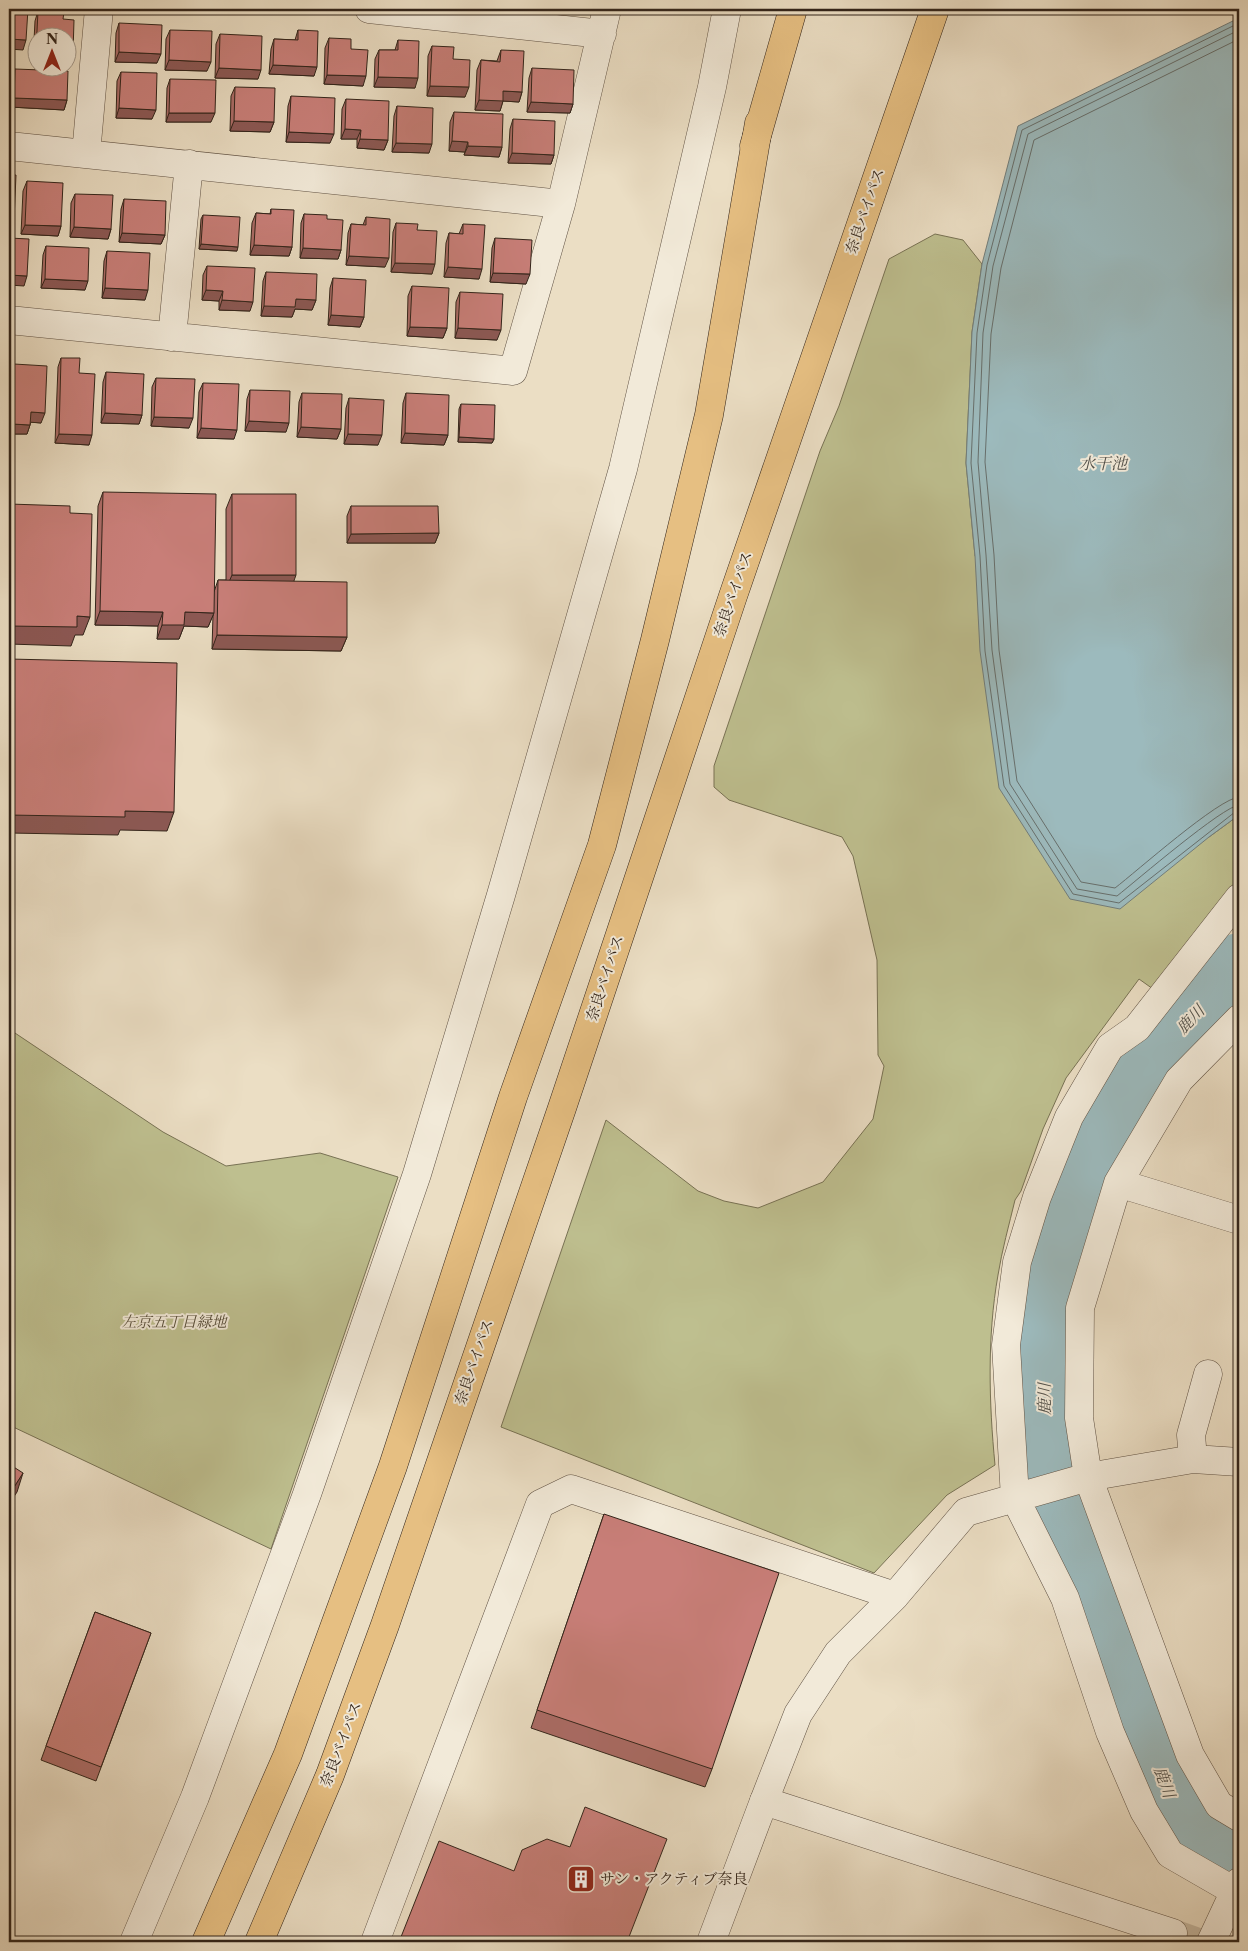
<svg xmlns="http://www.w3.org/2000/svg" width="1248" height="1951" font-family="'Libre Caslon Text','Noto Serif JP',serif">
<style>
.green{fill:#bebf8f;stroke:#787254}
.water{fill:#9cbabd;stroke:#727e7c}
.lines{fill:none;stroke-linecap:round;stroke-linejoin:round}
.shore{stroke:#676f6c;stroke-width:1}
.river{stroke:#9cbabd;stroke-width:58}
.tertiary-tunnel{stroke:#c6b9a2;stroke-width:28;stroke-dasharray:28 14;stroke-linecap:butt}
.minor-casing{stroke:#605244;stroke-width:29}
.tertiary-casing{stroke:#605244;stroke-width:29}
.trunk-casing{stroke:#32241a;stroke-width:29}
.motorway-casing{stroke:#32241a;stroke-width:29}
.minor{stroke:#f2ead9;stroke-width:28}
.tertiary{stroke:#f2ead9;stroke-width:28}
.trunk{stroke:#e6bf82;stroke-width:28}
.motorway{stroke:#e6bf82;stroke-width:28}
.wall{fill:#ac6c67;stroke:#32241a}
.shaded-wall{fill:#8c5854;stroke:#32241a}
.building{fill:#c87e78;stroke:#32241a}
.labels{text-anchor:middle;stroke-width:4;stroke-linejoin:round;paint-order:stroke}
.street-label{font-size:15px;fill:#32241a;stroke:#f2ead9}
.park-label{font-size:15px;font-style:italic;fill:#554b37;stroke:#f2ead9}
.poi-label{font-size:15px;fill:#32241a;stroke:#f2ead9;text-anchor:start}
.water-label{font-size:16px;font-style:italic;fill:#52514b;stroke:#f2ead9}
</style>
<rect width="100%" height="100%" fill="#ebdec4"/>
<filter id="stains"><feTurbulence type="fractalNoise" baseFrequency=".004" numOctaves="4"/><feColorMatrix values="0 0 0 0 .2 0 0 0 0 .09 0 0 0 0 .02 0 0 0 .5 -.17"/></filter>
<radialGradient id="worn" r=".72"><stop offset=".6" stop-color="#630" stop-opacity="0"/><stop offset="1" stop-color="#630" stop-opacity=".3"/></radialGradient>
<path class="green" d="M935,234L963,240L982,264L972,332L966,463L975,556L1209,837L1239,815V876L1213,916L1153,989L1139,979L1066,1078L1043,1129L1021,1191L1015,1200C1009,1225 1002,1250 998,1275C987,1337 989,1403 995,1465L947,1495L874,1573L501,1427L606,1120L698,1191L724,1201L758,1208L823,1182L873,1119L884,1066L878,1055L877,960L853,856L842,837L729,800L714,787V766L820,451L839,406L889,259Z
M9,1029L163,1132L226,1166L320,1153L398,1177L271,1549L9,1425Z"/>
<path class="water" d="M1239,18V815L1209,837L1120,909L1070,899L999,788L980,651L975,556L966,463L972,332L982,264L1018,126Z"/>
<g class="lines">
<path class="shore" d="M1239,23L1022,130L987,265L977,333L971,463L980,556L985,651L1004,786L1073,894L1119,903L1235,812L1239,811
M1239,30L1028,134L993,266L983,333L978,462L986,555L992,650L1010,784L1077,889L1117,896C1136,881 1223,806 1239,805
M1239,39L1034,140L1001,268L991,334L985,462L994,555L999,650L1017,781L1081,882L1115,888C1136,872 1219,798 1239,797"/>
<path class="river" d="M1219,1851L1178,1820L1128,1681L1059,1510L1044,1450V1309L1066,1221L1100,1142L1140,1071L1213,995L1239,962"/>
<path class="tertiary-tunnel" d="M1173,1933L1198,1942"/>
<g class="minor-casing">
<path id="minor" d="M369,9L602,34
M9,146L561,204
M86,154L99,9
M9,320L513,371L561,204L607,9
M172,337L189,164
M1239,1019L1179,1080L1118,1183L1080,1308L1079,1418L1088,1477L1190,1755L1219,1805L1239,1817
M1118,1183L1239,1220
M1193,1459L1191,1435L1208,1374
M764,1801L798,1714L838,1653L895,1596L966,1512L1088,1477L1193,1459L1239,1462
M1236,1892L1170,1854L1144,1811L1110,1732L1065,1598L1015,1498L1006,1345L1017,1262L1037,1197L1069,1117L1110,1047L1137,1028L1239,898
M375,1942L540,1504L571,1489L895,1596
M1211,1942L1239,1882"/>
</g>
<g class="tertiary-casing">
<path id="tertiary" d="M134,1942L195,1797L307,1494L417,1174L501,895L623,469L712,87L727,9
M711,1942L764,1801L1173,1933"/>
</g>
<g class="trunk-casing">
<path id="trunk" d="M206,1942L288,1754L393,1466L513,1097L602,845L655,640L709,415L759,123
M259,1942L330,1775L385,1625L562,1108L733,596L935,9"/>
</g>
<g class="motorway-casing">
<path id="motorway" d="M754,146L793,9"/>
</g>
<use href="#minor" class="minor"/>
<use href="#tertiary" class="tertiary"/>
<use href="#trunk" class="trunk"/>
<use href="#motorway" class="motorway"/>
</g>
<path class="wall" d="M38,11L63,19L73,53L69,63H68V38H38V61L33,60L35,21Z
M119,23L157,63L115,62L116,33Z
M170,30L207,71L165,70L166,39Z
M298,30L314,76L269,74L271,49L274,39L295,40Z
M220,34L258,79L215,78L216,44Z
M329,38L351,49L363,86L324,84L325,48Z
M398,40L415,88L374,87L375,59L379,50H395Z
M432,46L453,59L465,97L427,96L428,56Z
M501,50L522,92L519,102L503,101L500,111L475,110L477,70L481,60L497,61Z
M532,68L573,104L570,113L527,112L529,78Z
M15,69L67,100L64,110L10,107L11,79Z
M121,72L152,119L116,118L117,81Z
M170,79L211,122H166L167,88Z
M235,87L274,122L270,132L230,131L231,96Z
M291,96L330,143L286,142L288,106Z
M346,99L388,140L384,150L357,148V139H341L342,109Z
M397,106L429,153L392,152L394,116Z
M454,112L502,147L499,157L464,155L465,152L449,151L450,122Z
M513,119L554,155L551,164L508,163L510,129Z
M27,181L61,226L58,236L21,234L23,191Z
M75,194L111,229L108,239L70,237L71,203Z
M124,199L165,235L161,244L119,242L121,209Z
M271,209L292,247L289,256L250,255L252,223L256,213L270,214Z
M304,214L327,219L341,250L338,259L300,258L301,223Z
M203,215L237,251L199,249L201,219Z
M366,217L385,267L346,265L348,233L351,224L363,225Z
M396,223L417,230L432,274L391,272L393,232Z
M463,224L479,279L444,277L446,243L449,233L459,234Z
M495,238L526,284L490,282L492,248Z
M46,246L85,290L41,288L43,255Z
M107,251L145,300L102,298L104,261Z
M207,266L250,311L219,310V301L202,300L203,275Z
M266,272L316,300L312,310L295,309L292,317L261,316L263,281Z
M333,278L364,317L360,327L328,325L330,288Z
M412,286L447,328L443,338L407,336L408,296Z
M460,292L497,340L455,338L456,302Z
M61,358L79,373L89,445L55,443L58,367Z
M14,364L41,423L31,422L27,434H9L10,374Z
M106,372L142,415L139,424L101,423L103,382Z
M156,378L189,428L151,426L152,387Z
M203,383L234,439L197,438L199,392Z
M250,390L286,432L245,431L247,399Z
M302,393L341,429L337,439L297,437L299,402Z
M406,393L448,435L444,445L401,443L403,403Z
M349,398L378,445L344,444L346,408Z
M461,404L494,439L492,443L458,442L459,409Z
M103,492L214,592L218,580H226V509L232,494L294,581L347,637L341,651L212,649L213,615L208,627L184,626L179,639H157L158,626L95,625L98,506Z
M351,506L439,533L435,543H347V516Z
M604,1514L712,1769L705,1787L531,1728Z
M95,1612L151,1633L96,1781L41,1760Z"/>
<path class="shaded-wall" d="M9,39L26,40L23,50L9,49Z
M36,51H38V61L33,60Z
M119,52L161,54L157,63L115,62Z
M68,53H73L69,63H68Z
M169,60L211,62L207,71L165,70Z
M273,65L317,67L314,76L269,74Z
M219,68L261,70L258,79L215,78Z
M327,75L366,76L363,86L324,84Z
M378,77L418,78L415,88L374,87Z
M430,86L469,87L465,97L427,96Z
M503,91L522,92L519,102L503,101L500,111L475,110L479,100Z
M14,98L67,100L64,110L10,107Z
M531,102L573,104L570,113L527,112Z
M119,108L156,110L152,119L116,118Z
M169,113H215L211,122H166Z
M234,121L274,122L270,132L230,131Z
M345,129L361,130L357,139H341Z
M289,132L334,134L330,143L286,142Z
M360,139L388,140L384,150L357,148Z
M452,141L468,142L465,152L449,151Z
M396,143L432,144L429,153L392,152Z
M468,146L502,147L499,157L464,155Z
M512,153L554,155L551,164L508,163Z
M9,220H14L10,230H9Z
M25,225L61,226L58,236L21,234Z
M74,227L111,229L108,239L70,237Z
M122,233L165,235L161,244L119,242Z
M201,244L238,247L237,251L199,249Z
M254,245L292,247L289,256L250,255Z
M303,248L341,250L338,259L300,258Z
M349,256L389,258L385,267L346,265Z
M395,263L435,264L432,274L391,272Z
M448,267L482,269L479,279L444,277Z
M493,273L530,274L526,284L490,282Z
M9,275L27,276L24,286L9,285Z
M45,279L88,281L85,290L41,288Z
M105,288L148,290L145,300L102,298Z
M206,290L223,291L219,301L202,300Z
M296,299L316,300L312,310L295,309L292,317L261,316L264,306Z
M222,300L253,302L250,311L219,310Z
M331,315L364,317L360,327L328,325Z
M410,327L447,328L443,338L407,336Z
M458,328L501,330L497,340L455,338Z
M31,412L45,413L41,423L28,422Z
M105,413L142,415L139,424L101,423Z
M154,417L193,418L189,428L151,426Z
M249,421L289,423L286,432L245,431Z
M12,424L30,425L27,434H9Z
M301,427L341,429L337,439L297,437Z
M201,428L237,430L234,439L197,438Z
M405,433L448,435L444,445L401,443Z
M59,434L92,435L89,445L55,443Z
M348,434L382,435L378,445L344,444Z
M459,437L494,439L492,443L458,442Z
M439,533L435,543H347L351,534Z
M232,575H296L291,589H226Z
M100,611L163,612L158,626L95,625Z
M185,612L214,613L208,627L184,626L179,639H157L162,625Z
M77,616L90,617L83,635H75L71,646L9,644V626Z
M217,635L347,637L341,651L212,649Z
M125,811L174,812L167,831L120,830L118,835L9,833V815Z
M23,1473L17,1492L9,1504V1495Z"/>
<path class="building" d="M9,9H28L26,40L9,39V46Z
M38,11L64,12L63,19L74,20L73,53H68V38H38V51H36Z
M119,23L162,25L161,54L119,52Z
M170,30L212,31L211,62L169,60Z
M298,30L318,31L317,67L273,65L274,39L298,40Z
M220,34L262,36L261,70L219,68Z
M329,38L351,39V49L368,50L366,76L327,75Z
M398,40L419,41L418,78L378,77L379,50H398Z
M432,46L454,47L453,59L470,60L469,87L430,86Z
M501,50L524,51L522,92L503,91V101L479,100L481,60L500,62Z
M532,68L574,70L573,104L531,102Z
M15,69L68,71L67,100L14,98Z
M121,72L157,73L156,110L119,108Z
M170,79L216,80L215,113H169Z
M235,87L275,88L274,122L234,121Z
M291,96L335,98L334,134L289,132Z
M346,99L389,101L388,140L360,139L361,130L345,129Z
M397,106L433,108L432,144L396,143Z
M454,112L503,114L502,147L468,146V142L452,141Z
M513,119L555,121L554,155L512,153Z
M9,175H16L14,220H9Z
M27,181L63,183L61,226L25,225Z
M75,194L113,195L111,229L74,227Z
M124,199L166,201L165,235L122,233Z
M271,209L294,210L292,247L254,245L256,213L271,214Z
M304,214L327,215V219L343,220L341,250L303,248Z
M203,215L240,217L238,247L201,244Z
M366,217L390,219L389,258L349,256L351,224L366,225Z
M396,223L418,224L417,230L437,231L435,264L395,263Z
M463,224L485,225L482,269L448,267L449,233L463,234Z
M9,238L29,239L27,276L9,275Z
M495,238L532,240L530,274L493,273Z
M46,246L89,248L88,281L45,279Z
M107,251L150,253L148,290L105,288Z
M207,266L255,268L253,302L222,300L223,291L206,290Z
M266,272L317,274L316,300L296,299L295,307L264,306Z
M333,278L366,280L364,317L331,315Z
M412,286L449,288L447,328L410,327Z
M460,292L503,294L501,330L458,328Z
M61,358H80L79,373L95,374L92,435L59,434Z
M14,364L47,366L45,413L31,412L30,425L12,424Z
M106,372L144,374L142,415L105,413Z
M156,378L195,379L193,418L154,417Z
M203,383L239,384L237,430L201,428Z
M250,390L290,391L289,423L249,421Z
M302,393L342,394L341,429L301,427Z
M406,393L449,395L448,435L405,433Z
M349,398L384,400L382,435L348,434Z
M461,404L495,405L494,439L459,437Z
M103,492L216,494L214,613L185,612L184,625H162L163,612L100,611Z
M232,494H296V575H232Z
M9,504L70,506V513L92,514L90,617L77,616V627L9,626Z
M351,506H438L439,533L351,534Z
M218,580L347,582V637L217,635Z
M9,659L177,663L174,812L125,811V817L9,815Z
M9,1464L23,1473L9,1495Z
M604,1514L779,1573L712,1769L537,1710Z
M95,1612L151,1633L101,1767L46,1746Z
M585,1807L667,1839L627,1942H399L439,1841L514,1871L522,1850L547,1839L570,1847Z"/>
<defs>
<g id="building-square" transform="scale(1.4375)"><rect x="-9" y="-9" width="18" height="18" rx="4" fill="#8f2418" stroke="#f2ead9"/><path d="M-4-6H4V6H1V3H-1V6H-4ZM-2.5-4.3h1.7v1.8h-1.7ZM.8-4.3h1.7v1.8H.8ZM-2.5-1h1.7V.8h-1.7ZM.8-1h1.7V.8H.8Z" fill="#fff"/></g>
</defs>
<g fill-rule="evenodd">
<use href="#building-square" x="581" y="1879"/>
</g>
<g class="labels">
<g class="street-label">
<text transform="translate(865 211) rotate(-71)" y="5">奈良バイパス</text>
<text transform="translate(733 594) rotate(-71)" y="5">奈良バイパス</text>
<text transform="translate(605 978) rotate(-72)" y="5">奈良バイパス</text>
<text transform="translate(474 1362) rotate(-71)" y="5">奈良バイパス</text>
<text transform="translate(341 1744) rotate(-69)" y="5">奈良バイパス</text>
</g>
<g class="park-label">
<text x="174" y="1327">左京五丁目緑地</text>
</g>
<g class="poi-label">
<text x="600" y="1884">サン・アクティブ奈良</text>
</g>
<g class="water-label">
<text x="1103" y="469">水干池</text>
<text transform="translate(1190 1019) rotate(-46)" y="6">鹿川</text>
<text transform="translate(1044 1399) rotate(-90)" y="6">鹿川</text>
<text transform="translate(1165 1782) rotate(70)" y="6">鹿川</text>
</g>
</g>
<rect width="1248" height="1951" fill="none" stroke="#ebdec4" stroke-width="30"/>
<rect x="10" y="10" width="1228" height="1931" fill="none" stroke="#32241a" stroke-width="2.5"/>
<rect x="15" y="15" width="1218" height="1921" fill="none" stroke="#32241a"/>
<g transform="translate(52 52)"><circle r="24" fill="#f2ead9" stroke="#a59b8d"/>
<path d="M0-4L9 19L0 12L-9 19Z" fill="#8f2418"/>
<text y="-8" font-size="14" font-weight="bold" text-anchor="middle" fill="#32241a">N</text>
</g>
<rect width="100%" height="100%" filter="url(#stains)"/>
<rect width="100%" height="100%" fill="url(#worn)"/>
</svg>
